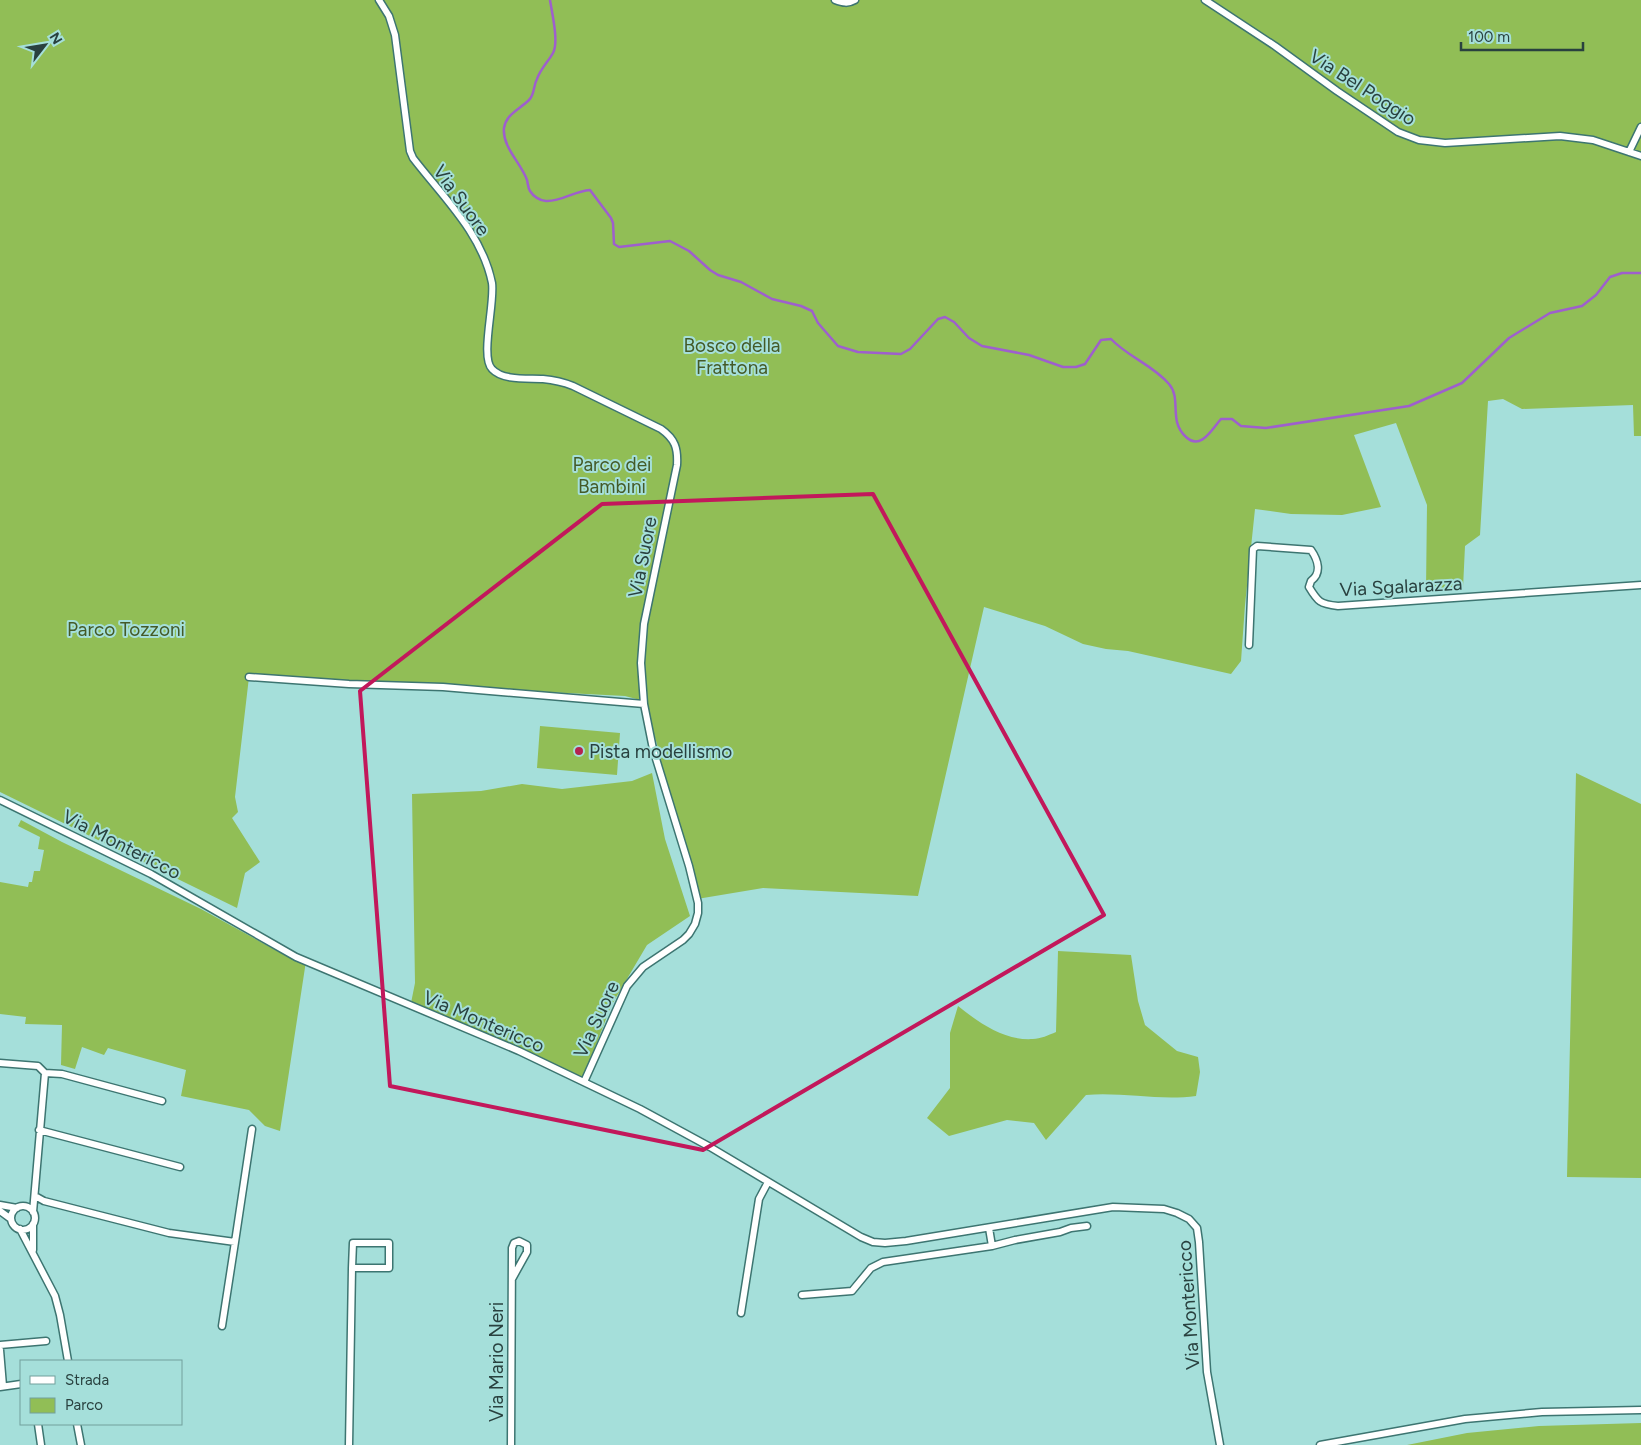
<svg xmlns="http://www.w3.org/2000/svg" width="1641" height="1445" font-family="Figtree,sans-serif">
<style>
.green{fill:#91be56}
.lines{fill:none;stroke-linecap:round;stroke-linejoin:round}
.stream{stroke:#9e5fcd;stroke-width:2.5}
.minor-casing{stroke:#3d7571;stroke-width:9}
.minor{stroke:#fff;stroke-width:6}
.marked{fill:none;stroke:#c2185b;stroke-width:4;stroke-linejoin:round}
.poi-dot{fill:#b42350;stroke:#a5dfda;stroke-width:2}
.labels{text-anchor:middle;stroke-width:4;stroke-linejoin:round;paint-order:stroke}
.street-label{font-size:19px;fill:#29413f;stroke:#a5dfda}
.park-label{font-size:19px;fill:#445a27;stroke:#a5dfda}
.poi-label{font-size:19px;fill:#29413f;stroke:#a5dfda;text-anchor:start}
</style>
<rect width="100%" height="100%" fill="#a5dfda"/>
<path class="green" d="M0,0H1641V436H1634L1633,405L1522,409L1503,399L1488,401L1480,535L1465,546L1463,588L1426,590L1427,505L1396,423L1354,435L1381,507L1342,515L1291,514L1255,509L1245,605L1241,661L1231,674L1128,651L1106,649L1083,644L1045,626L984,607L918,896L763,888L697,899L665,784L657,744L644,701L625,696L249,677L235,797L238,812L232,818L260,862L245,873L237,908L0,792Z
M540,726L620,733L617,775L537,768Z
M652,773L665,839L690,916L647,945L611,1006L581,1084L411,1003L415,983L412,794L481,791L522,784L562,789L632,781Z
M1576,773L1641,804V1178L1567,1177Z
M21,820L62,842L201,909L288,957L306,961L280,1131L265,1126L249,1110L181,1096L186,1070L108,1048L104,1055L82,1047L75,1069L61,1065L62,1025L25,1024L26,1017L0,1014V882L28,887L29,882H32L34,871H40L44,850L38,849L40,837L18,826Z
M1058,951L1131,955L1138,1001L1145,1025L1177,1051L1198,1057L1200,1072L1196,1096C1160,1101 1123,1092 1086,1095L1046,1140L1034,1123L1007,1120L949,1136L927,1118L950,1088V1033L958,1006C979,1023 1005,1041 1033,1039C1040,1039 1049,1035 1056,1032Z
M1641,1423V1445H1407L1467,1433L1539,1426Z"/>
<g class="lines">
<path class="stream" d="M550,0C552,13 559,42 553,53C548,62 541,68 537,79C533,86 535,94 529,100C520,109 506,114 504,128C502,147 521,163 527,180C528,184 528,188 530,191C533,196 540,201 546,201C561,202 574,191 590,190L611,218L613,223L614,244L619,247L670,241L689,251L710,270L718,275L741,282L772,299L801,306L812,311L818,323L838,346L858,352L901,354L910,349L938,319L945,317L954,322L969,338L982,346L1029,355L1063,367H1076L1085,364L1101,340L1111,339C1128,357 1153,365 1169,384C1182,399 1168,421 1186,437C1201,451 1212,429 1221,419H1232L1241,426L1266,428L1409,406L1462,383L1509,338L1550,313L1582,306L1596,295L1610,277L1622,273H1641"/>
<g class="minor-casing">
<path id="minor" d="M379,0L389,16L395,35L410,151L413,158C442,196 482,233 492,283C495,303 480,357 492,369C503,381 528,378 543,379C554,380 563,382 573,386L661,429C675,439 678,448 677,465L644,624L641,663L644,704L653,749L689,866L698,903V913L695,924L689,934L683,940L643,967L627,986L584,1082
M835,0C843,3 848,4 855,0
M1205,0L1275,46L1337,91L1398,132L1419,140L1445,143L1560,136L1593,140L1641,156
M1629,152L1641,127
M1249,645L1253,549L1257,546L1311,550C1318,560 1322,573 1311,581L1309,587C1318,602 1320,604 1338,606L1641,585
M249,677L349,684L443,687L644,704
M0,800L151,874L296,957L519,1051L640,1109L710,1147L861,1237L873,1242L885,1243L906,1241L1113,1207L1164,1209L1177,1213L1189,1219L1197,1228L1199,1242L1207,1372L1220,1445
M0,1063L38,1066L45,1073L33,1212
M45,1073L62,1074L162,1101
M39,1130L180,1167
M35,1196L44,1201L169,1233L235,1242L252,1129
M0,1205L17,1208
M11 1218a12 12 0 1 1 24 0a12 12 0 1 1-24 0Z
M0,1211L11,1219
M20,1229L55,1296L60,1315L68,1361
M992,1246L1015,1240L1060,1232L1071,1228L1087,1226
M33,1250V1224
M802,1295L852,1291L871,1268L883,1262L992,1246L989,1228
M741,1313L759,1199L768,1182
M222,1326L235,1242
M0,1345L46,1341
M0,1350L3,1386
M0,1387L21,1384
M38,1424L41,1445
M77,1424L81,1445
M349,1445L352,1268L353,1243H389V1268H352
M511,1445L512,1248L514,1243L519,1241L527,1245V1252L512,1279
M1320,1445L1465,1419L1542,1412L1641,1410"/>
</g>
<use href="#minor" class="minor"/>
</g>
<path class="marked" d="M873,494L1104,915L703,1150L390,1086L360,691L602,504Z"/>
<circle class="poi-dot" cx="579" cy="751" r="5"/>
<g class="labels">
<g class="street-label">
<text transform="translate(1363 87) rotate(33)" y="7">Via Bel Poggio</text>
<text transform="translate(462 200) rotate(54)" y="7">Via Suore</text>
<text transform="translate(642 557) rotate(-79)" y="7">Via Suore</text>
<text transform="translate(1401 586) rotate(-3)" y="7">Via Sgalarazza</text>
<text transform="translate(122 844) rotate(27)" y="7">Via Montericco</text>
<text transform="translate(596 1019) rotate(-65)" y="7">Via Suore</text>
<text transform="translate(484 1021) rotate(23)" y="7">Via Montericco</text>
<text transform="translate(1188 1305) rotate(-94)" y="7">Via Montericco</text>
<text transform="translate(496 1362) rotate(-90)" y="7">Via Mario Neri</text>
</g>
<g class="park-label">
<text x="732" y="352">Bosco della<tspan x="732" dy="22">Frattona</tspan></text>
<text x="612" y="471">Parco dei<tspan x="612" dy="22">Bambini</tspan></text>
<text x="126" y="636">Parco Tozzoni</text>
</g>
<g class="poi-label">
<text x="589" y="758">Pista modellismo</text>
</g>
</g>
<rect x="20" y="1360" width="162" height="65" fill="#a5dfda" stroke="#73a09c"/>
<rect x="30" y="1376" width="25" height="8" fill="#ffffff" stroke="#73a09c"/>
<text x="65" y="1385" font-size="15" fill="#29413f">Strada</text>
<rect x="30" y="1398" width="25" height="15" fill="#91be56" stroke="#73a09c"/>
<text x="65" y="1410" font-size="15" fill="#29413f">Parco</text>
<g transform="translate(45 45) rotate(59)" stroke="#a5dfda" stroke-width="4" paint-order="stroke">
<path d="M0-4L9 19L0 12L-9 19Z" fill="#29413f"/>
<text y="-8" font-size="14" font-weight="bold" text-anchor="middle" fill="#29413f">N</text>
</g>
<path d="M1461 42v8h122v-8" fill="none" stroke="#29413f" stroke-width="2.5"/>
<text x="1468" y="42" font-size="15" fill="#29413f" stroke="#a5dfda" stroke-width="4" paint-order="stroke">100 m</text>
</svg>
